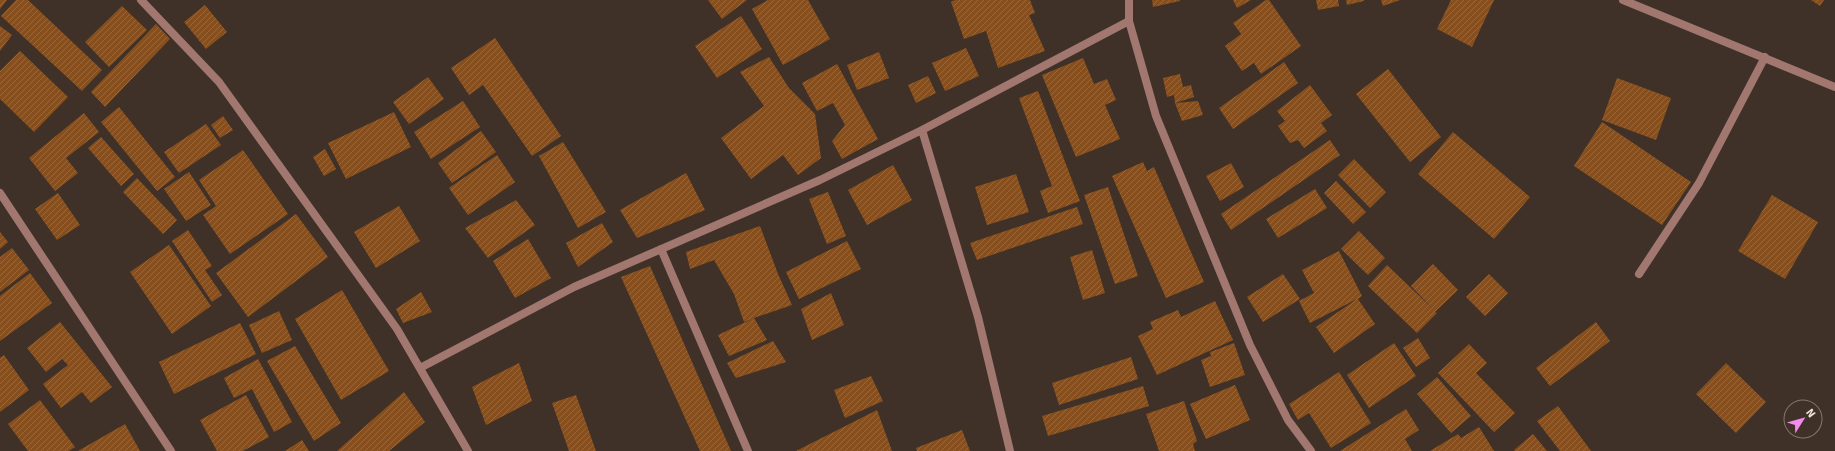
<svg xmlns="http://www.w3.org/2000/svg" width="1835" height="451" font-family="Signika,sans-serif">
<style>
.building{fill:url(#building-hatch)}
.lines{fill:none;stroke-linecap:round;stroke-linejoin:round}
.street{stroke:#a27770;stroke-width:8}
</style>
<defs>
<pattern id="building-hatch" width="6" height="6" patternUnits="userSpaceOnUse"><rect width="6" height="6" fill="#874f1d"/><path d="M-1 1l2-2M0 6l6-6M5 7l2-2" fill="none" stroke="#98683d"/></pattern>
</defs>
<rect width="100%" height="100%" fill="#3f3127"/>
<path class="building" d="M0,0H7L0,9Z
M16,0H28L102,70L82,91L1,16Z
M708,0H747L722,19Z
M768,0H808L830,39L783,65L752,9Z
M955,0H1030L1035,13L1029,15L1045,51L998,68L986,31L964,39L951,2Z
M1152,0H1180V1L1153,7Z
M1233,0H1251L1237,8Z
M1266,0H1269L1301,46L1261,74L1254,63L1242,71L1225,46L1241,34L1233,23Z
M1316,0H1338L1339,6L1318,10Z
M1346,0H1364V1L1347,5Z
M1381,0H1400L1383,6Z
M1451,0H1494L1472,47L1437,29Z
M1811,0H1824L1820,6Z
M205,5L227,32L206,49L184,22Z
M122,6L147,30L109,67L85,42Z
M741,16L762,49L717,78L695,46Z
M156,24L170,39L105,107L91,92Z
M0,26L12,35L0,51Z
M495,38L561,136L532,156L483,85L469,95L451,68Z
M966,48L979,76L945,91L932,63Z
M20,51L68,97L34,132L0,99V71Z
M879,52L889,78L857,90L847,65Z
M769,57L789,88L815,114L821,158L798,175L783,155L751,179L721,138L764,106L740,72Z
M1083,58L1094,84L1107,79L1116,100L1105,105L1120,139L1076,157L1042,75Z
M1284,62L1298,83L1233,129L1219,108Z
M837,64L878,139L842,159L832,141L845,125L833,103L817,111L802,83Z
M1388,69L1441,137L1410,162L1356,94Z
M1180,74L1183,87L1191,85L1194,97L1175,103L1198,101L1203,115L1182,121L1175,103L1174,95L1167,97L1163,78Z
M928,76L936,93L916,103L908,85Z
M428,77L444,99L409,124L393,102Z
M1617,78L1671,98L1656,140L1602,120Z
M1310,85L1332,115L1321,123L1327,131L1304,148L1298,140L1290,143L1278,126L1285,121L1277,111Z
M1038,91L1080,201L1048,213L1040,191L1052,186L1019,98Z
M463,101L480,127L431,159L414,132Z
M119,107L175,177L157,191L101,122Z
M394,112L411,147L346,179L328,143Z
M84,113L99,132L66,158L78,173L55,191L29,158Z
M223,116L233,130L220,138L211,125Z
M1602,122L1691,182L1662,225L1574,166Z
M206,124L221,145L179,173L164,152Z
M481,131L496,152L452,183L438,163Z
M1453,132L1530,197L1494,239L1418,174Z
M101,137L134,174L121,186L88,148Z
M1330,140L1340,155L1231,230L1221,214Z
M563,142L606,212L578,228L539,156Z
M325,149L336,169L324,176L313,157Z
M243,150L288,214L230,254L203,215L216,206L199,180Z
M497,155L515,182L468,215L449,188Z
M1354,159L1386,192L1370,208L1338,175Z
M1143,162L1147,171L1154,167L1204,282L1166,298L1112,176Z
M1231,163L1244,187L1220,201L1206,176Z
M893,165L912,200L867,225L848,190Z
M189,172L211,205L186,221L164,189Z
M686,173L705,210L637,238L620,210Z
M1016,174L1029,212L987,225L975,187Z
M137,178L177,220L163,234L123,192Z
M1336,181L1366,212L1353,224L1324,193Z
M1108,187L1138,276L1115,284L1084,195Z
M1315,189L1327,208L1278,238L1266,219Z
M828,192L846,236L827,244L809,199Z
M58,193L80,225L57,240L35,209Z
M1772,195L1818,222L1785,279L1738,251Z
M516,200L535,225L488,258L465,228Z
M399,206L420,241L376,268L354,232Z
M1077,207L1083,224L977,260L970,243Z
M296,214L328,257L248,317L216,273Z
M602,223L613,242L578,267L566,243Z
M760,226L778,274L792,305L754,318L767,340L729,356L718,335L752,319L744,322L734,294L714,260L690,269L686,252Z
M188,230L212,266L205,270L222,295L212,302L172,241Z
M1359,231L1385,258L1368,275L1341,249Z
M0,232L8,242L0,249Z
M528,239L551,278L515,298L493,261Z
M847,241L861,269L799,299L786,272Z
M169,245L211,306L172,334L130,272Z
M12,248L29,270L0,292V257Z
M1092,250L1105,293L1083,300L1070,257Z
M1339,251L1362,296L1358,299L1375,324L1334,353L1316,327L1357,299L1310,323L1299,301L1314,293L1302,270Z
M1433,264L1458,290L1435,312L1437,313L1417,333L1368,286L1387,265L1433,309L1411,286Z
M650,266L731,451H700L621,277Z
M30,273L52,303L0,341V296Z
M1283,274L1300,299L1263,322L1247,297Z
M1489,274L1508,293L1485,316L1466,297Z
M342,290L389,371L341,400L295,319Z
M421,292L432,312L403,323L396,309Z
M831,293L844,325L812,340L801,309Z
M1215,301L1233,340L1157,375L1138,336L1153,329L1150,322L1178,310L1181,317Z
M279,311L292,340L262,353L249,325Z
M60,322L112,387L91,403L82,392L61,408L43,384L68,365L62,359L46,372L27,348Z
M1596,322L1610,341L1550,386L1536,368Z
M240,323L256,354L174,394L159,362Z
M1418,338L1430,358L1416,367L1403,348Z
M773,341L786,362L736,378L727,363Z
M1234,343L1245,375L1210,387L1201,360L1211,356L1210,352Z
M1394,343L1416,376L1369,408L1347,375Z
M1469,344L1487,363L1476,373L1515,413L1494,432L1438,373Z
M295,346L341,423L314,441L267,361Z
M4,355L29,390L0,412V358Z
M1131,357L1138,379L1059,405L1052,383Z
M258,359L292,422L274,432L252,389L234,398L224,378Z
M519,363L532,401L486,425L472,387Z
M1726,363L1766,402L1736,433L1696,394Z
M1339,372L1371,423L1331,448L1309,413L1298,420L1289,404Z
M871,376L883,401L845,418L834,390Z
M1437,377L1471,416L1451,433L1417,394Z
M1235,385L1250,420L1206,439L1190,404Z
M1143,386L1149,406L1048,436L1042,416Z
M404,392L425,422L389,451H337Z
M246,395L269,437L243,451H217L200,420Z
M576,395L596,451H569L552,403Z
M40,400L75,447L69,451H28L8,424Z
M1184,401L1197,441L1193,444L1195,451H1159L1146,414Z
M1558,406L1591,451H1560L1537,421Z
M1406,409L1419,430L1405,439L1412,451H1340Z
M877,410L892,451H796Z
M125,424L140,451H78Z
M1479,427L1494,451H1430L1458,434L1461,438Z
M962,430L970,451H917L916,448Z
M1533,434L1547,451H1515L1514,450Z
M302,440L309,451H285Z"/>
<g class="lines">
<path class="street" d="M141,0L219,82L397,329L468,451
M1129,0V21L1156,116L1250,345L1288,420L1311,451
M1623,0L1835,87
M922,130L978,317L1010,451
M0,193L171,451
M661,249L748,451
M1639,274L1699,183L1765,57
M420,368L574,287L820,180L922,130L1129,21"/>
</g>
<g transform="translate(1803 419) rotate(53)"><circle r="19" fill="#3f3127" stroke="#84786f"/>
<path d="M0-3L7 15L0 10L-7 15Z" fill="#f489f0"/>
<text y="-6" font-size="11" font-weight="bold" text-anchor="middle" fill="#ece3dc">N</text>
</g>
</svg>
